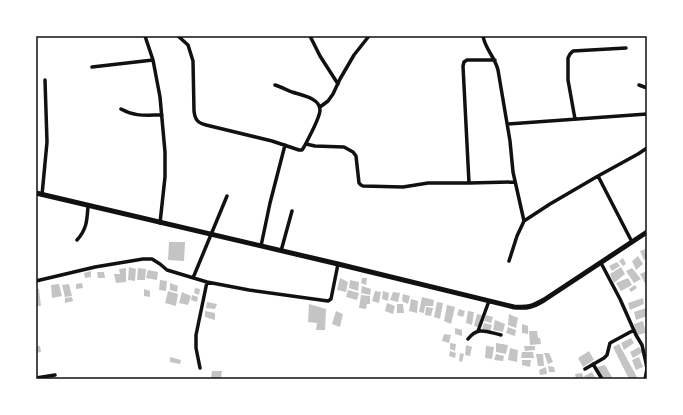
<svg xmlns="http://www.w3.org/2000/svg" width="683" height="415" font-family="Helvetica,sans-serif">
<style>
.building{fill:#c4c4c4}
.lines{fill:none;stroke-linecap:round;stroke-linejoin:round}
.minor{stroke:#111;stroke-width:3.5}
.secondary{stroke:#111;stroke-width:5}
.neatline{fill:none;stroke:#111;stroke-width:1.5}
</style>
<rect width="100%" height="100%" fill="#fff"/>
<path class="building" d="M169,242H185L184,261L168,260Z
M646,249L647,250V258L644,260L640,251Z
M638,256L643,264L636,270L632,261Z
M623,258L626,264L623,266L619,261Z
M617,262L620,266L612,271L609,266Z
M129,267L136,269L135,281L128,280Z
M621,267L625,274L614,283L610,274Z
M126,268V282L116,283L114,274H120L119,269Z
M138,268L146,269L145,280H137Z
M632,268L641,279L634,283L626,271Z
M148,270L158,272L157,280L146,278Z
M91,271V277L85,278L84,273Z
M647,271V287L640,274Z
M97,272H104L105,278H98Z
M340,278L348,282L346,292L337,290Z
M362,278H367L366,285L361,283Z
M628,278L632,285L621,291L616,283Z
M160,280L167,281L166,291L159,290Z
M350,280L359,282L358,291L349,288Z
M82,283L83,288L76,289V284Z
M170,283L178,286L177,292L170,290Z
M59,284L62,296L52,298L51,285Z
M69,284L72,296L65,297L62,285Z
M635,285L637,288L631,292L629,289Z
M362,286L371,289L370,295L361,293Z
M195,288L200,289L199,295L194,293Z
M36,289H39L41,306H36Z
M144,289L150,291V297L144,296Z
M348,290L359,293L357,300L346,297Z
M168,291L178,294L176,306L165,303Z
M375,291L381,292L379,303L372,301Z
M383,291L389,293L388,301L382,299Z
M182,292L191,296L188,305L179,303Z
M393,292L400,293L398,302L390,300Z
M403,294L410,296L408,304L402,301Z
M192,295L198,297L197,302L191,300Z
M361,295L370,296V304H367L366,309L359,308Z
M72,297L73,301L65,303V298Z
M422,297L434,300L433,306H425L424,313L419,312Z
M643,298L644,304L630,310L628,303Z
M411,299L418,301L417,313L409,311Z
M207,302L217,304L215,309L206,308Z
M437,302L443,303L440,319L434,317Z
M387,303L395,306L393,314L385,311Z
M309,304L326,309L325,330H316L317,323L308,322Z
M397,304H403L404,313H397Z
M447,305L455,307L451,324L444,321Z
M426,307L433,308L431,316L425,315Z
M646,308L647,316L636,320L634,312Z
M459,309L465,311L463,317L457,315Z
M205,311L215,313V320L205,317Z
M336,311L343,314L340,327L332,324Z
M468,311L474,312L472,325L466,323Z
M477,314L482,315L478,327L474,326Z
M509,314L518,318L516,328L508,325Z
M486,315L493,317L491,323L484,321Z
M495,320L505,324L503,332L493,330Z
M643,321L646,333L637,335L634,324Z
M484,323L492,325L490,332L482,329Z
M522,324L528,326V334L522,333Z
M508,327L516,330L515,336L506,333Z
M455,328L462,330V336L455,334Z
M529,331H537L538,338H540L541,344L530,345Z
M444,334L451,335L449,343L442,341Z
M631,338L634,343L624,350L621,343Z
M450,343L456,344L455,351L450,349Z
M496,343L508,345L506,354L496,352Z
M619,344L638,379H629L613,347Z
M466,345L472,347L470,356L465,355Z
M36,346H40L41,352L36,353Z
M486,346L494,347L492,359L485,358Z
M524,346H535V350L525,351Z
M639,347L643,352L633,358L630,352Z
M510,348L518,350L517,362L508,360Z
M450,351L456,353L455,358L449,356Z
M589,351L594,360L583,367L578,358Z
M522,352H533L534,358H521Z
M460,353L464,354L462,362L459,361Z
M544,353H549L553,362L548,364Z
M496,354L504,356L503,361L494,360Z
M536,354H543L544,366H538Z
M170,357L181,360L180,364L170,362Z
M639,357L643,367L636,370L632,360Z
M522,360H531L530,367L522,365Z
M605,365L613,379H603L597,367Z
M548,366L554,367L555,372H549Z
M546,367L547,374L540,375L539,370Z
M212,371H222L221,379L211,378Z
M592,372L596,379H586L584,376Z
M582,373L584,379H576L575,374Z"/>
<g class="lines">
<path class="minor" d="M145,36L153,60L160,97L165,152V177L160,223
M178,36L188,45L193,61L194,111C195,120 198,123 206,125L272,141L299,150H302L304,147C308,139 320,118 320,110C320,98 301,95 292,92C287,90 281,87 275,85
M310,36L320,56L338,84
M483,36C485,49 495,57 498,70L510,141L513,172L524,221
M495,60H467L464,62L463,66L469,183L515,182
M92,67L153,60
M639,85L647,88
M320,107L328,101L333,94L340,79L354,55L369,36
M121,109C135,117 146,115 162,115
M575,119L568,80V58L570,54L573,51L626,48
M507,124L647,114
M306,144L315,146L344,147L353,152L356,156L359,183L361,185L363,186L403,187L428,183H469
M42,195L47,142L45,80
M77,240C87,229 87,220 88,206
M632,242L598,176L638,154L647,148
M261,246L270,203L285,145
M281,251L292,211
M509,261L517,236L524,221L550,204L598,176
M601,263L620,299L636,335L642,345L646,363L647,369L645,379
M193,278L227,196
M36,281L95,267L143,259H152L160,264L167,270L207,282L249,290L328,301L331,299L338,264
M478,331L489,301
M468,339C478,326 487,332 501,335
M593,364L602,379
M200,368L196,348V335L207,282
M585,369L604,358L607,355L610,343L634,330
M36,378L55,375"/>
<path class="secondary" d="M36,193L338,264L514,307C528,308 532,307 544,300L647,232"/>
</g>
<rect width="683" height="415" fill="none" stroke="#ffffff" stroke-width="74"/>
<rect x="37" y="37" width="609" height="341" class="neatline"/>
</svg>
